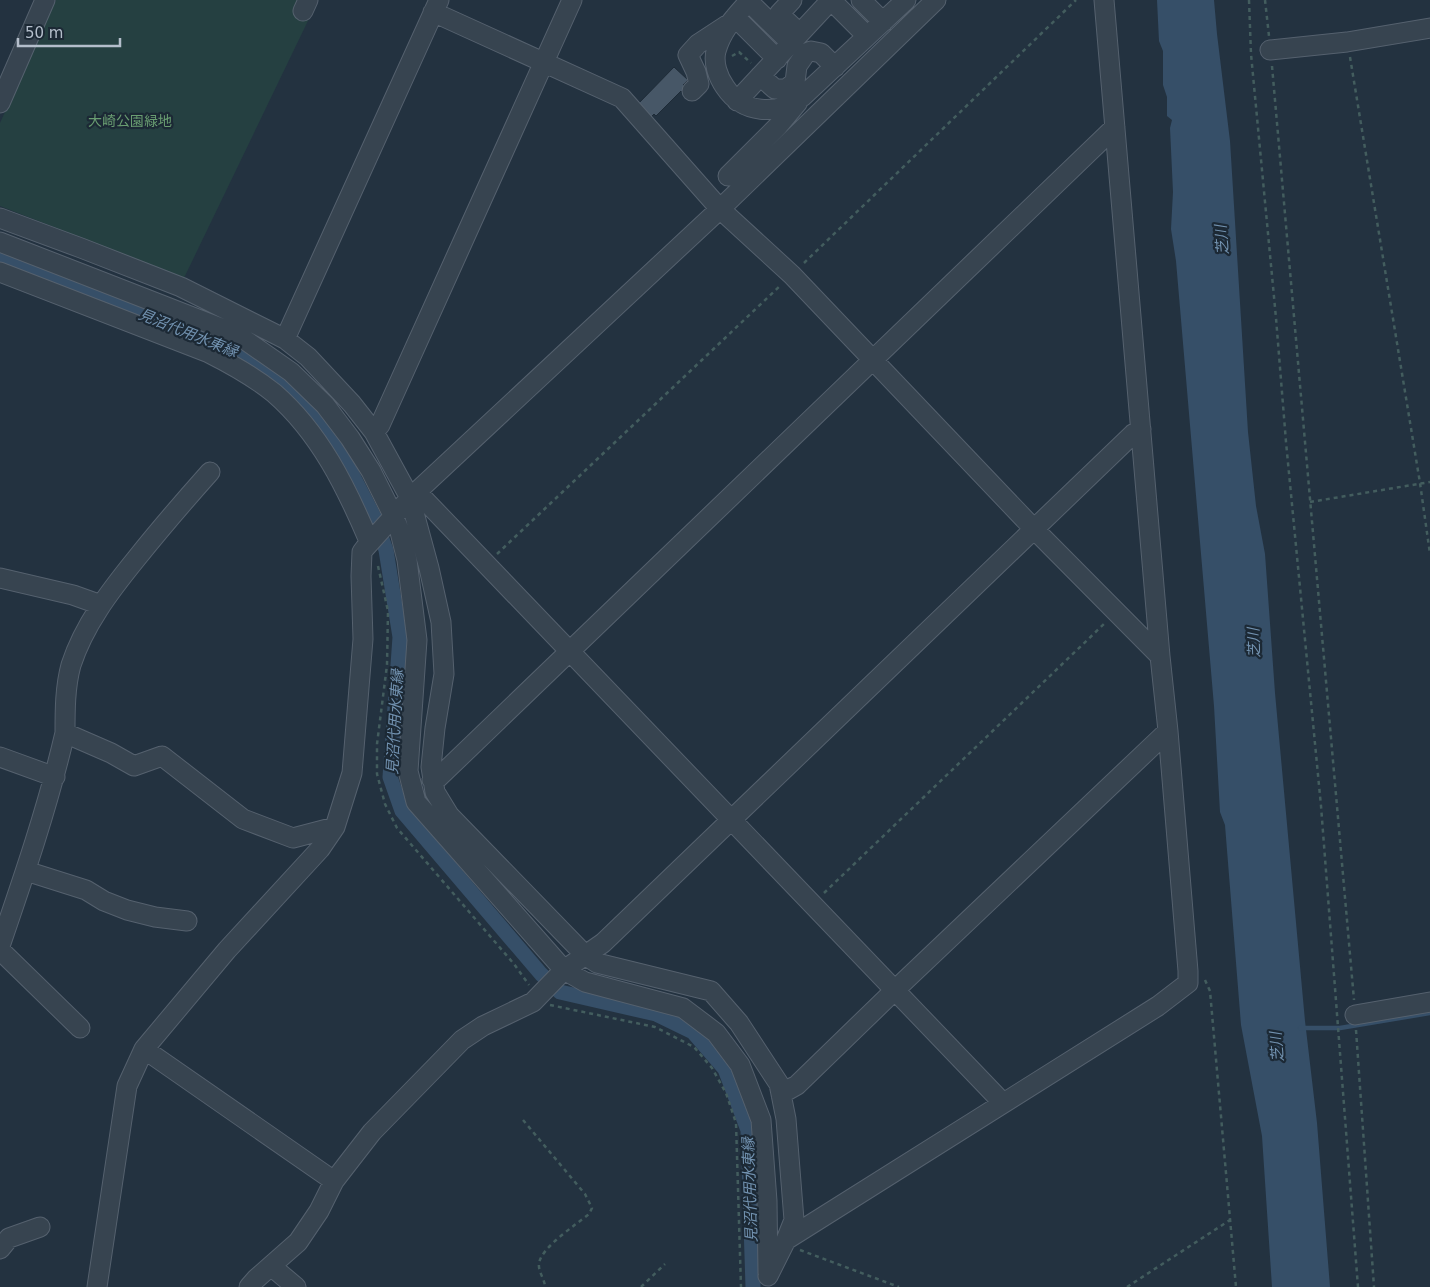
<svg xmlns="http://www.w3.org/2000/svg" width="1430" height="1287" font-family="'DejaVu Sans','Noto Sans JP',sans-serif">
<style>
.green{fill:#254041}
.water{fill:#364f68}
.lines{fill:none;stroke-linecap:round;stroke-linejoin:round}
.stream{stroke:#364f68;stroke-width:4.5}
.canal{stroke:#364f68;stroke-width:15}
.building{fill:#475767;stroke:#1e2b37}
.minor-casing{stroke:#55616e;stroke-width:21}
.path{stroke:#435d5e;stroke-width:2.5;stroke-dasharray:4 4;stroke-linecap:butt}
.minor{stroke:#374450;stroke-width:19}
.labels{text-anchor:middle;stroke-width:4.5;stroke-linejoin:round;paint-order:stroke}
.park-label{font-size:14px;fill:#699d71;stroke:#1c2935}
.water-label{font-size:15px;font-style:italic;fill:#7292b0;stroke:#1c2935}
</style>
<rect width="100%" height="100%" fill="#233240"/>
<path class="green" d="M56,0H318L184,278L0,206V123Z"/>
<path class="water" d="M1157,0H1214L1217,34L1230,141L1248,432L1256,506L1265,554L1275,693L1305,1021L1317,1123L1330,1287H1272L1262,1136L1241,1025L1225,825L1220,812L1214,706L1176,261L1171,229L1173,192L1170,128L1172,120L1167,116V97L1163,85V51L1159,41Z"/>
<g class="lines">
<path class="stream" d="M1300,1028H1340L1430,1013"/>
<path class="canal" d="M0,259L112,301L219,343L242,355L273,375L291,391L305,406L341,453L374,517L386,550L400,637L390,777L402,811L541,974L560,992L656,1014L693,1032L725,1069L748,1130L753,1287"/>
</g>
<path class="building" d="M674,67L688,80L683,85L685,87L683,93L681,91L656,116L654,114L651,117L638,104Z"/>
<g class="lines">
<g class="minor-casing">
<path id="minor" d="M439,0L285,339L308,357L352,404L374,432L410,498L429,568L441,622L444,674L435,728L431,767L435,792L449,815L586,956L597,963L711,991L739,1023L779,1084L786,1119L794,1220L786,1240
M750,0C736,16 722,29 716,51C713,63 718,77 725,87C743,114 777,116 802,97L906,0
M792,0L779,14L797,31
M831,0L867,36
M861,0L883,22
M749,2L791,43
M303,11L308,0
M433,12L622,98L720,209L792,275L1034,529L1160,656
M735,17L777,59
M1270,50L1347,42L1430,28
M760,76L775,89H786L795,82L797,66L806,53L811,51L821,53L835,67
M692,91L699,84L696,72L688,55L698,44L727,25
M737,101L831,0
M0,103L45,0
M728,176L778,126L798,102
M0,218L81,248L181,287L285,339
M0,242L221,328L245,340L291,372L325,405L350,438L371,471L394,517L400,532L407,560L417,640L408,771L416,802L564,970L585,982L683,1008L716,1033L740,1065L761,1120L767,1201L768,1273
M0,272L209,353C231,364 254,377 274,393C320,433 346,487 369,541
M374,432L380,425L572,0
M417,492L1003,1103
M0,578L73,595L101,605
M65,733C65,711 65,687 71,665C84,625 110,591 136,559C160,529 185,500 210,472
M0,757L55,777
M432,780L438,778L1115,127
M26,871L86,890L104,901L127,910L155,917L187,921
M0,946C24,876 48,806 65,733L111,753L134,766L162,756L243,819L293,838L335,827
M0,950L80,1028
M1355,1015L1430,1002
M144,1049L334,1181
M781,1094L797,1085L895,990L1168,731
M0,1249L9,1238L40,1227
M271,1266L296,1287
M768,1276L786,1240L1158,1006L1188,983V971L1168,731L1160,656L1104,0
M97,1287L127,1086L144,1049L227,950L320,849L335,827L352,773L363,639L361,576L362,552L365,548L410,498L720,209L936,0
M249,1287L256,1279L298,1242L319,1211L334,1181L372,1132L462,1040L483,1026L533,1002L564,970L603,943L1133,434L1141,429"/>
</g>
<path class="path" d="M1249,0L1251,54L1276,318L1286,442L1321,806L1358,1287
M1265,0L1269,36
M732,56L739,52L751,63
M1350,57L1420,483L1430,554
M1272,66L1354,1000
M804,263L1076,0
M1310,502L1430,482
M497,554L780,286
M378,566L388,611L387,665L377,744V774L385,804L397,828L514,964L529,985
M824,893L1105,623
M1205,980L1210,991L1236,1287
M550,1005L655,1027L694,1047L712,1068L726,1093L736,1123L741,1287
M1356,1030L1374,1287
M523,1120L585,1194L592,1208L589,1214C577,1224 540,1248 539,1264C538,1271 545,1280 545,1287
M800,1250L899,1287
M641,1287L665,1264
M1127,1287L1230,1220"/>
<use href="#minor" class="minor"/>
</g>
<g class="labels">
<g class="park-label">
<text x="130" y="126">大崎公園緑地</text>
</g>
<g class="water-label">
<text transform="translate(1222 240) rotate(-95)" y="5">芝川</text>
<text transform="translate(188 333) rotate(22)" y="5">見沼代用水東縁</text>
<text transform="translate(1254 643) rotate(-92)" y="5">芝川</text>
<text transform="translate(395 722) rotate(-87)" y="5">見沼代用水東縁</text>
<text transform="translate(1277 1047) rotate(-95)" y="5">芝川</text>
<text transform="translate(750 1190) rotate(-92)" y="5">見沼代用水東縁</text>
</g>
</g>
<path d="M18 38v8h102v-8" fill="none" stroke="#b4becb" stroke-width="2.5"/>
<text x="25" y="38" font-size="15" fill="#b4becb" stroke="#1c2935" stroke-width="4" paint-order="stroke">50 m</text>
</svg>
